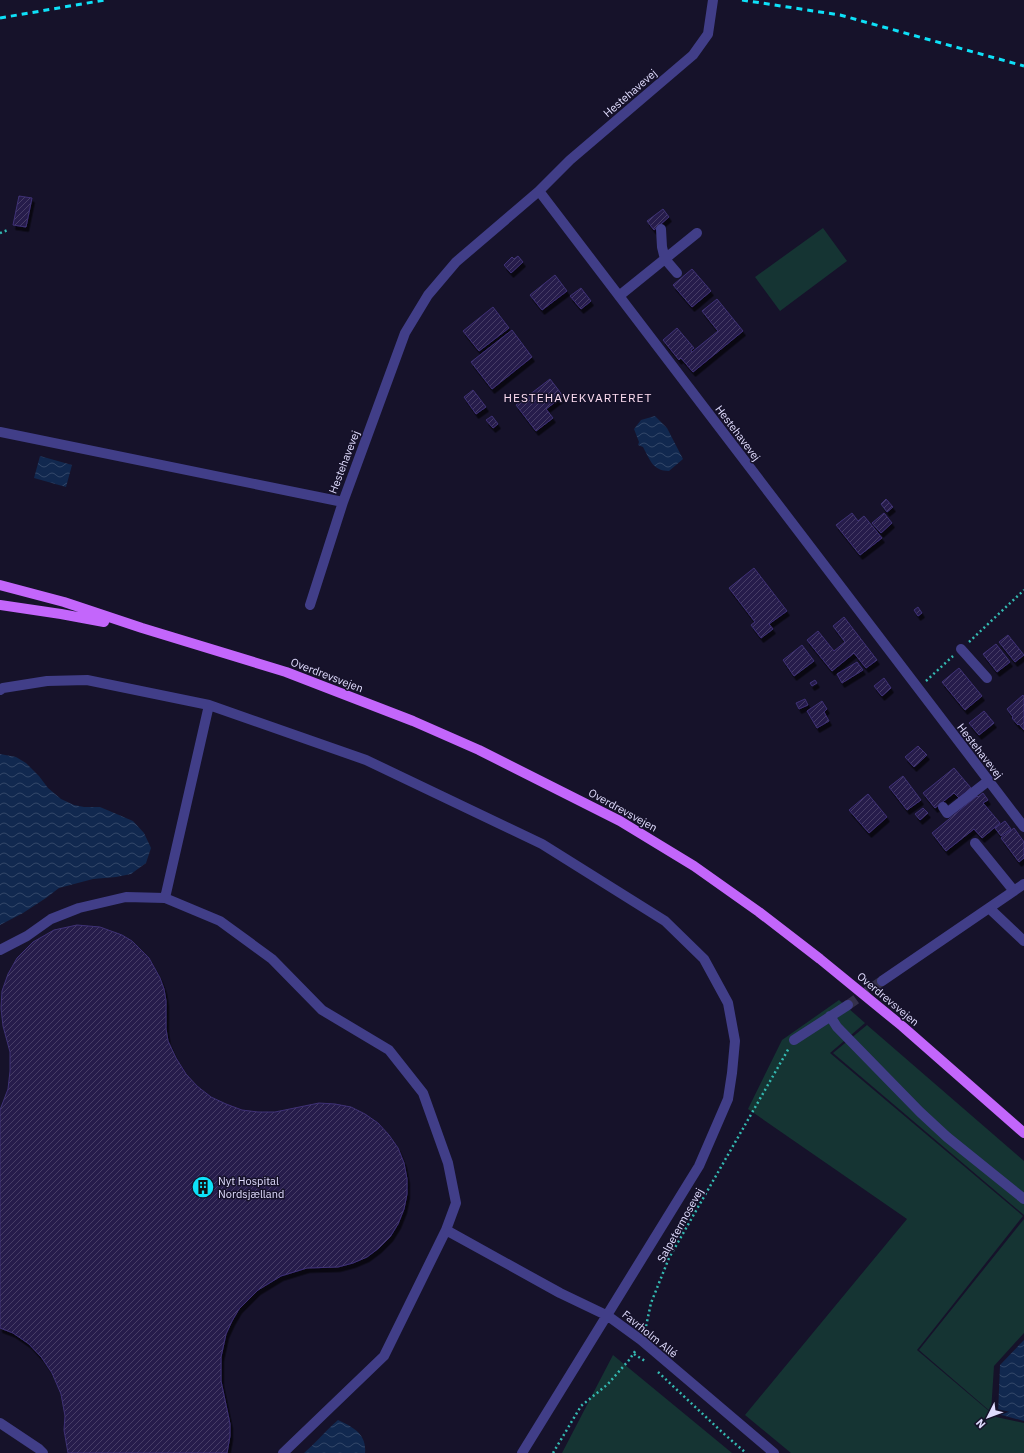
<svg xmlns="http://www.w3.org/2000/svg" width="1024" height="1453" font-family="'IBM Plex Sans',sans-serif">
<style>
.green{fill:#153433}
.water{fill:url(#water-waves)}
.building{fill:url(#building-hatch);stroke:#3f3176;filter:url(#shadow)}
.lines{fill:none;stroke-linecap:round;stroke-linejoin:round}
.minor-tunnel{stroke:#34304a;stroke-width:10;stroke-dasharray:10 5;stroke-linecap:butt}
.path{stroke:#34bab2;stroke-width:2.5;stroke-dasharray:2 3;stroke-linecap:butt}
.minor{stroke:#413e88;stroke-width:10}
.major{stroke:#c366fb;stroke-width:10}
.rail{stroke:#0ee1f8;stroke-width:3;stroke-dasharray:6 5;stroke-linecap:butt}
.labels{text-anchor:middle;stroke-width:3;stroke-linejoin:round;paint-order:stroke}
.street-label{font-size:11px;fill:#e0dcfe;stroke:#16122a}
.poi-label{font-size:11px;fill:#e0dcfe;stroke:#16122a;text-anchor:start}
.neighbourhood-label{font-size:12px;letter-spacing:1px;fill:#fedef2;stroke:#16122a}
</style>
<defs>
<pattern id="water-waves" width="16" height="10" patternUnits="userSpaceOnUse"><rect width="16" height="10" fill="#11284f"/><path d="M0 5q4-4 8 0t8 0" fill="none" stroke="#334769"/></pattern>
<pattern id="building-hatch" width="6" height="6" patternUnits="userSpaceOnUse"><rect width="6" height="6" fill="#271e4b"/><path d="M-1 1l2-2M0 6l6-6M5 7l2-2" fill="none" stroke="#463e66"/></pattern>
<filter id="shadow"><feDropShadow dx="2.5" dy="4.5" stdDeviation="0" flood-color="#0009"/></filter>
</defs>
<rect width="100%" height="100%" fill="#16122a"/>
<path class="green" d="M823,228L847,261L780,311L755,277Z
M839,1000L865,1023L830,1053L1023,1216L917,1350L996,1417L1024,1423V1453H791L745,1415L907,1219L748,1109L782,1040Z
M867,1025L1024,1161V1215L833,1053Z
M1024,1219V1333L994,1366L991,1412L919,1350Z
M613,1355L732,1453H562Z"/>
<path class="water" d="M655,416L667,428L683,459L669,471C653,471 650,460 643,447L638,445L639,442L634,429L641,420Z
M40,456L72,465L66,487L34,478Z
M0,754L16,757L26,763L39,776L48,788L61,799L74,805L84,807H100L133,821L144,833L151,848L146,863L131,874L116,877L93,879L59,888L46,898L23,913L0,925Z
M1024,1340V1421L998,1414L1000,1365Z
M338,1420C353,1427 367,1434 365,1453H304C316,1443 326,1430 338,1420Z"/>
<path class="building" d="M19,196L32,198L26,227L13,225Z
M663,209L669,217L654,230L647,221Z
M518,256L523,262L511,273L504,265L512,257L514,259Z
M692,269L711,291L692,307L673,285Z
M555,275L567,291L542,310L530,295Z
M581,288L591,301L581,309L570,296Z
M717,299L743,331L693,372L681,358L679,360L663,340L677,328L694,348L691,350L692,352L718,331L702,311Z
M493,307L509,328L479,351L463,331Z
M512,330L532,357L492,389L471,362Z
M550,379L563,396L546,409L553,418L536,431L516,405Z
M473,390L486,407L476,414L464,397Z
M492,416L498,424L493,428L486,420Z
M886,499L893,507L887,512L881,504Z
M852,513L858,521L864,516L882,538L860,555L836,525Z
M884,513L892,523L881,533L872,523Z
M754,568L787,611L769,624L773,629L761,638L751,625L755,622L729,588Z
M918,607L922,613L918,616L914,610Z
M844,617L877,660L866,668L854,653L832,671L807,640L818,631L834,651L845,642L833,626Z
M1008,635L1024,655L1015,662L999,642Z
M996,644L1010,662L997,672L983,654Z
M802,645L814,661L794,676L783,660Z
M857,662L863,670L842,683L837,674Z
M959,668L982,696L965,710L942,682Z
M884,678L891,688L882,696L874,686Z
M815,680L817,683L812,686L810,683Z
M1023,695L1024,697V730L1019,724L1018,725L1012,718L1013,717L1007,709Z
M805,699L808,705L799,709L796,703Z
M822,701L827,709L824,712L829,721L817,728L807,711Z
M984,711L994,723L979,735L969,723Z
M918,746L927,755L914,767L905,757Z
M954,768L971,788L959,798L954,793L935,808L923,793Z
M903,776L921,800L907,810L889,787Z
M983,793L988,800L983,803L1000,823L982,838L974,829L946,851L932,833L977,796L978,797Z
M868,794L887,817L869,833L849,810Z
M923,808L928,813L920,820L915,814Z
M1005,821L1011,829L1001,836L995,828Z
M1014,828L1024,842V858L1019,862L1001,838Z
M77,925L100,927L122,935L132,941L149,958L160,978L164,989L166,1001V1029L168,1041L176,1058L186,1074L197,1086L211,1097L226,1104L242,1110L258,1112H275L319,1103L335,1104L351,1107L365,1114L378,1123L389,1135L398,1148L404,1163L407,1179V1194L404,1209L398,1224L390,1237L379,1248L367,1257L353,1263L338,1267L307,1268L281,1276L258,1290L239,1309L232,1321L226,1334L221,1357V1381L230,1424V1436L227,1453H68L64,1430L65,1416L61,1394L52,1373L42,1358L29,1344L13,1333L0,1328V1110L8,1089L10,1071V1052L3,1026L1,1008L2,991L8,974L17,958L33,942L54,930Z"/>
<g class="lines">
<path class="minor-tunnel" d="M848,1005L882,981"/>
<path class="path" d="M0,233L8,230
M969,642L1024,590
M926,681L953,656
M645,1331L651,1303L669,1258L789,1048
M634,1354L645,1361
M658,1372L723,1433L746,1453
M553,1453L581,1406L608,1384L629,1360L636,1350"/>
<path class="minor" d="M713,0L708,34L693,55L570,160L539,191L1024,827
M661,229L662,247L665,259L677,273
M619,296L697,233
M0,432L343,502
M310,605L343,502L405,333L428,295L456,262L539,191
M961,649L987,678
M0,690L3,688L47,681L87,680L209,705L366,760L542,844L665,921L704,959L728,1003L735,1041L732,1073L728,1099L699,1166L522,1453
M209,705L165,898L220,921L272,959L322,1010L389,1050L423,1093L448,1163L456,1203L446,1230L560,1293L608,1316L641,1340L774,1453
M943,807L947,813L988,781
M975,843L1014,891
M989,908L1024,941
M0,950L27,936L51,919L79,908L126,897L165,898
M882,981L1024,884
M830,1016L837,1027L920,1112L947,1137L1024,1199
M794,1040L848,1005
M0,1423L39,1449L43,1453
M283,1453L384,1356L446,1230"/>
<path class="major" d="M0,585L64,602L142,628L286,672L413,721L479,750L620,821L694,866L759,912L820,959L902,1026L1024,1133
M0,605L61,614L104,622"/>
<path class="rail" d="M742,0L840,15L1024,66
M0,18L105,0"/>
</g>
<defs>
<g id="building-disc" transform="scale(1.15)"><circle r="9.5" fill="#0ee1f8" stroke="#16122a"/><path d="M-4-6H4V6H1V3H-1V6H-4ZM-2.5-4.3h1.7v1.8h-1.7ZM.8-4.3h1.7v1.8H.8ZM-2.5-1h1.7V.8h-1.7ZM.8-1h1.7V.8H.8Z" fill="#111"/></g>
</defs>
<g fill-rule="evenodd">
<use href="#building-disc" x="203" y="1187"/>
</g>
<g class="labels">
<g class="street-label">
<text transform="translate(630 93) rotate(-41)" y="4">Hestehavevej</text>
<text transform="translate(738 433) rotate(53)" y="4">Hestehavevej</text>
<text transform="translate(344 462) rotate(-69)" y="4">Hestehavevej</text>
<text transform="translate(327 675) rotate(21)" y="4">Overdrevsvejen</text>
<text transform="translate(980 751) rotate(52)" y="4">Hestehavevej</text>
<text transform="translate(623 810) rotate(29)" y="4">Overdrevsvejen</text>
<text transform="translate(888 999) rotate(40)" y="4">Overdrevsvejen</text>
<text transform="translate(680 1225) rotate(-61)" y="4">Salpetermosevej</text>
<text transform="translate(650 1334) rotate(39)" y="4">Favrholm Allé</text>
</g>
<g class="poi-label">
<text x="218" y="1185">Nyt Hospital<tspan x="218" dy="13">Nordsjælland</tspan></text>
</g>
<g class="neighbourhood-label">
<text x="578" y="402">HESTEHAVEKVARTERET</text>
</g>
</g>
<g transform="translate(988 1417) rotate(228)" stroke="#16122a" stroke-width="3" paint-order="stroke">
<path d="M0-3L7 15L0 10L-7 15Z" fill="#e0dcfe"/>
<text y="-6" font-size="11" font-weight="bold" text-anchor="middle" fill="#e0dcfe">N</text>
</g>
</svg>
